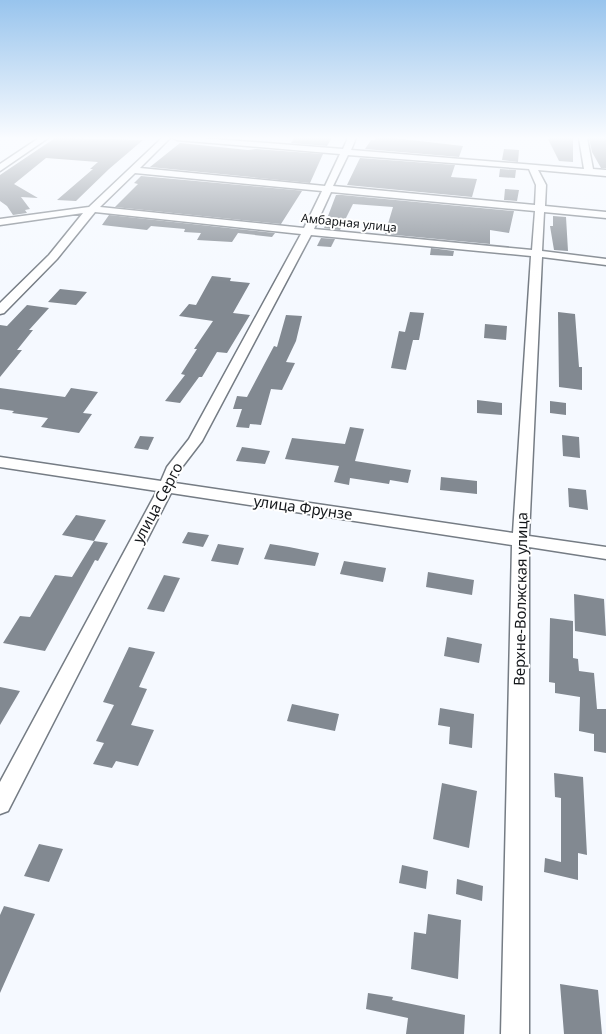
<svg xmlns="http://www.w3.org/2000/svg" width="606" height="1034" font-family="'Noto Sans',sans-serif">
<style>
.building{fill:#828991}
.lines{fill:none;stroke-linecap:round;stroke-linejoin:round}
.minor-casing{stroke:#757c84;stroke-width:3}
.minor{fill:#fff;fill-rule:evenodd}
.labels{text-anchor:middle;stroke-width:4;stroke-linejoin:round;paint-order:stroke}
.far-street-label{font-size:12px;fill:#15181b;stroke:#fff}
.street-label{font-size:15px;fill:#15181b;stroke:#fff}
</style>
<rect width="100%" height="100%" fill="#f5f9ff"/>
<path class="building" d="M55,138L143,140L109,169L76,201L57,200L93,169H90L98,162L46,158L14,184L38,198L21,197L30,209L25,210L27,213L13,215L7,206L0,201V175Z
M294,138H332L327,146L291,143Z
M377,138H393L463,146L459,157L365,149L371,140H375Z
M550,138H573V162L559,161L548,139Z
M589,138H606V168H601L592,152Z
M180,143L248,150L256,149L323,154L310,183L150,167Z
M504,149L519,150L518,162L502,160Z
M360,158L455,165L451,177L477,179L472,197L347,185Z
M500,169L516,170L515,178L499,177Z
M141,176L305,191H302L281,224L115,207L138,184L134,183Z
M505,189L519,190L517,201L504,200Z
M336,195H342L514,211L509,233L490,230V244L385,234L393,207L353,204L340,230L324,228L330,216H328Z
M109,215L275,233L272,237L238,233L232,242L197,240L201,233L184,232L185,229L151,226L147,230L102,225Z
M553,216L566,217L568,251L554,250L550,226H553Z
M321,238L335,239L331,247L317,246Z
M431,248L454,251L453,256L430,255Z
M212,276L231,278L230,281L250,283L233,313L250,315L227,353L217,352L202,377H199L180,403L165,401L185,375L181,374L197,349H194L213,321L179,316L189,304L196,305Z
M60,289L87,292L76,305L48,302Z
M27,305L49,308L29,330H33L17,350H22L0,377V325L7,326Z
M410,312L424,313L419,340H413L406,370L391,368L399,331L405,332Z
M558,312L575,314L579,367H582V390L559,387Z
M286,315L302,316L296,341L286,362L295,363L282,390L271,389L261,425L250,424L249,428L236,427L242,409H233L237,396L247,397L274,346L277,347Z
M485,324L507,326L506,340L484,338Z
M0,388L65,397L71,388L98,392L83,413L92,414L79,433L41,427L48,418L12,413L14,411L0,409Z
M477,400L502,403V415L477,413Z
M550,401L566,403V415L550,413Z
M350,427L364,429L355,461L411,470L408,483L390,480L389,484L350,478L349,485L334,482L339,466L285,459L292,438L345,444Z
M562,435L579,437L580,458L563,456Z
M140,436L154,437L148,450L134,448Z
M242,447L270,451L265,464L236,461Z
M441,477L477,481V494L440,490Z
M568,488L586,490L588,510L569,507Z
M76,515L106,520L94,541L62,535Z
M188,532L209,535L203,547L182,543Z
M94,541L108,543L98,561L95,560L45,651L3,643L20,616L30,617L55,575L72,577Z
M218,544L244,548L238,565L211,561Z
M270,544L289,547L319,553L315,566L264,559Z
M344,561L386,568L383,582L340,574Z
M428,572L474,580L472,595L426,587Z
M164,575L180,578L164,612L147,609Z
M574,594L604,599L606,636L575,631Z
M550,618L573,621V658L578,659L579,671L594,673L597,709H606V753L594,751V734L579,731L580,697L555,693V683L549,682Z
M447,637L482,644L479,663L444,656Z
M129,647L155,652L139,687L147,689L131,725L154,730L138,766L116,761L112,768L93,764L104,743L96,741L114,705L103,702Z
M0,687L20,691L0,725Z
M292,704L339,714L335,731L287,721Z
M440,708L474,714L472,748L449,744L450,727L438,725Z
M554,773L583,777L587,855L578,853V880L544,872L545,858L561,862V798L555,797Z
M442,783L477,791L469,848L433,839Z
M39,844L63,849L49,882L24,876Z
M402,865L428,871L426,889L399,883Z
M457,879L483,886L482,901L456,894Z
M4,906L35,914L0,993V915Z
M428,914L461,920L458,979L411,969L414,932L426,934Z
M560,984L598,990L602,1034H564Z
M368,993L393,997L392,1000L465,1015L464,1034H406L408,1018L366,1009Z"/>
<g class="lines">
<g class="minor-casing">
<path id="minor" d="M39,138H48L0,171V164Z
M162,138H170L140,168L325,186L340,154L177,140L173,138H201L343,149L348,138H356L351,150L584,169L579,138H587L593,169L606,170V176L538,170L546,185L545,206L606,212V218L544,212L542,251L606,259V265L542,257L529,536L606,547V559L529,547V1034H501L512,545L171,493L8,811L0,814V782L157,491L0,467V457L161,481L167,467L189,439L301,234L95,212L57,259L4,313L0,314V303L49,255L83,213L0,225V219L89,207ZM348,155L529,169L536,185L535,205L333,186ZM135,173L322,191L304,228L100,207ZM331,192L535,211L532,250L314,229ZM311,235L531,256L513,533L175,483L179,471L202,441Z"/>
</g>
<use href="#minor" class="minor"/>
</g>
<linearGradient id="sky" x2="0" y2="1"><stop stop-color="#98c4ed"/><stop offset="0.49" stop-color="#fafcff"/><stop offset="1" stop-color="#fafcff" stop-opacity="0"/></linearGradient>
<rect width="606" height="282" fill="url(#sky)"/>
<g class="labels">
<g class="far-street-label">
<text transform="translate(349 223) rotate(6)" y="4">Амбарная улица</text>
</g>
<g class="street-label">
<text transform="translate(158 503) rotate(-62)" y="5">улица Серго</text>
<text transform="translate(303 508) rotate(8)" y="5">улица Фрунзе</text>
<text transform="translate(521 599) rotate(-89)" y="5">Верхне-Волжская улица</text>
</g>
</g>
</svg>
